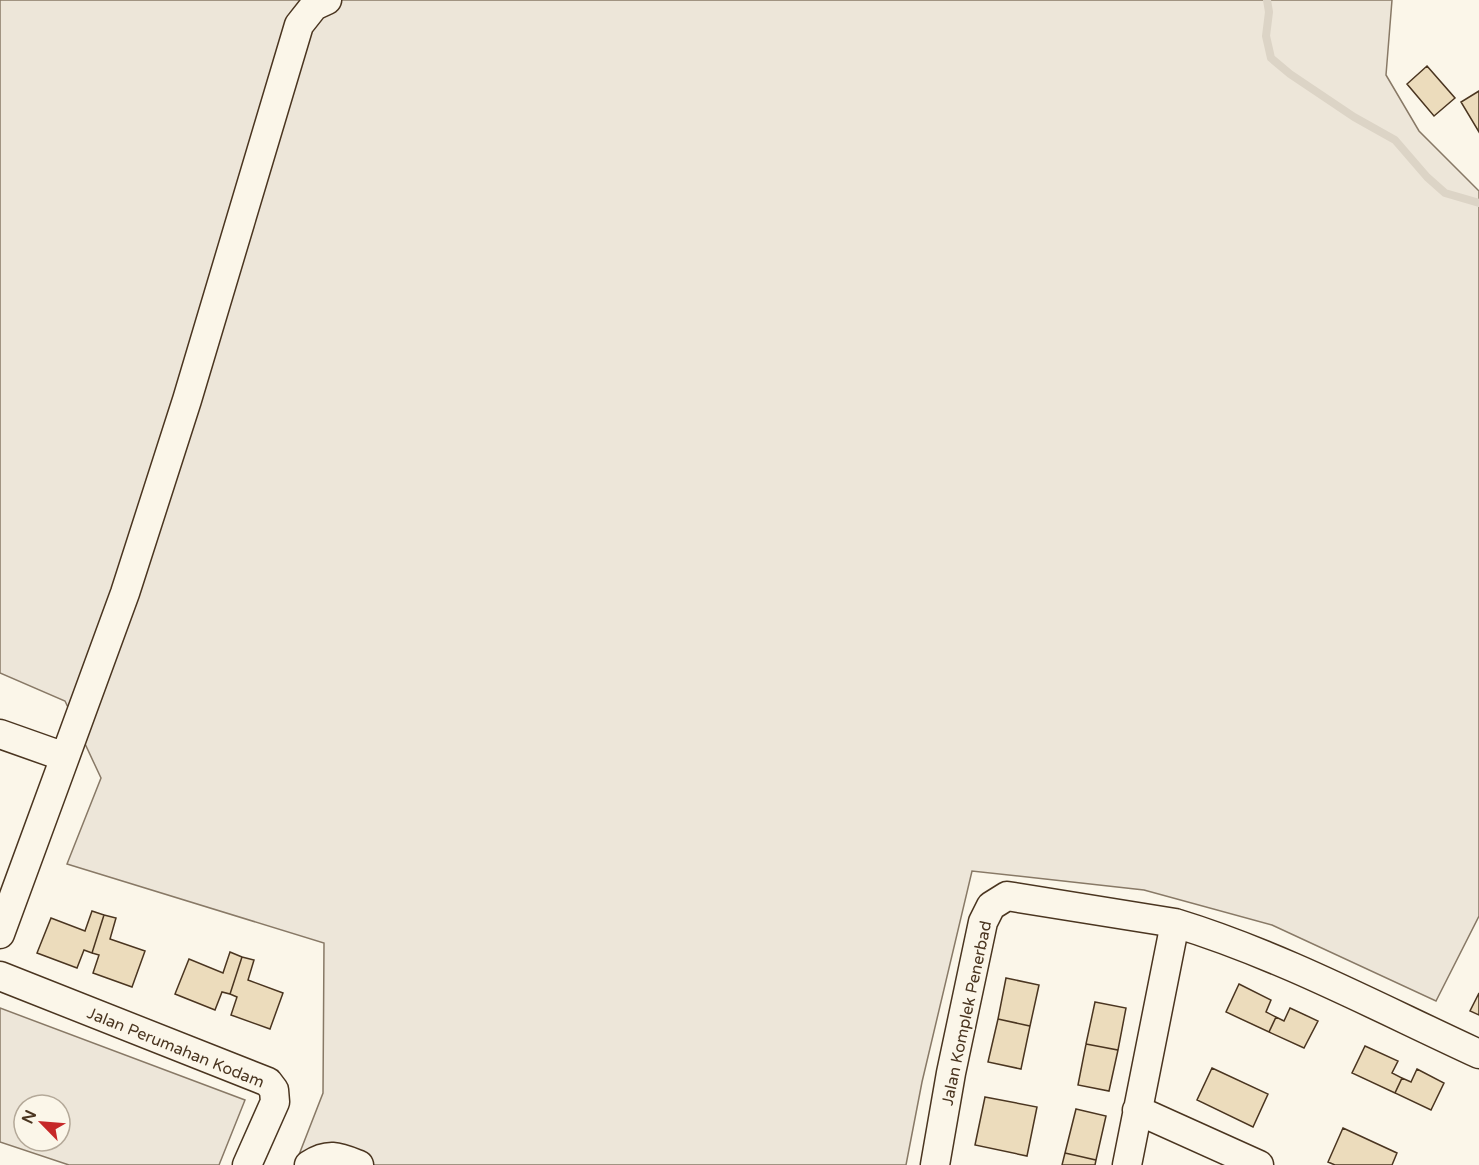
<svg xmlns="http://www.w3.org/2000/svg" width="1479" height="1165" font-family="'Varela Round',sans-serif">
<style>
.green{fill:#ede6d9;stroke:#887966;stroke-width:1.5;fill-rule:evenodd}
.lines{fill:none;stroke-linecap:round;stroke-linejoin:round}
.stream{stroke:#dcd4c6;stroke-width:8}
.building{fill:#ecdcbc;stroke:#4a3520;stroke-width:1.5}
.minor-casing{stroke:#4a3520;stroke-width:31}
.minor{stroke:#fbf6e9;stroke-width:28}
.labels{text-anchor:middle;stroke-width:4.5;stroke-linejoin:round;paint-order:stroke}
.street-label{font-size:16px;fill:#4a3520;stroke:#fbf6e9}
</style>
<rect width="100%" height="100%" fill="#fbf6e9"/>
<path class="green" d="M0,0H1392L1386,75L1419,131L1479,191V916L1436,1001L1272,925L1144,890L972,871L922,1082L906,1165H295L323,1093L324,943L67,864L101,778L65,701L0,673Z
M0,1008L245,1100L219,1165H69L0,1142ZM24,1105H60V1141H24Z"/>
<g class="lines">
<path class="stream" d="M1267,0L1269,12L1266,36L1271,58L1290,74L1354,117L1395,140L1427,177L1445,193L1479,203"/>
</g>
<path class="building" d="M1427,66L1455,98L1434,116L1407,84Z
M1479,91V132L1461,102Z
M92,911L104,915L92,953L84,950L77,968L37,953L51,918L85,931Z
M104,915L116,918L110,939L145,951L132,987L93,973L99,955L92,953Z
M230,952L242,957L230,994L222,992L215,1010L175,994L189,959L223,973Z
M242,957L254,960L248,980L283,993L270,1029L231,1015L237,997L230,994Z
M1006,978L1039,985L1030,1026L998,1019Z
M1239,984L1271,1000L1266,1012L1276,1017L1269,1032L1226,1012Z
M1479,993V1015L1470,1011Z
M1095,1002L1126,1008L1118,1050L1086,1044Z
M1290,1008L1318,1021L1304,1048L1269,1032L1276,1017L1284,1021Z
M998,1019L1030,1026L1021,1069L988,1062Z
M1086,1044L1118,1050L1109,1091L1078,1085Z
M1365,1046L1398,1061L1392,1073L1402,1078L1395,1093L1352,1073Z
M1212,1068L1268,1094L1253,1127L1197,1100Z
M1417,1069L1444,1083L1431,1110L1395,1093L1402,1078L1411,1082Z
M985,1097L1037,1107L1027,1156L975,1145Z
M1076,1109L1106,1116L1096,1160L1065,1153Z
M1343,1128L1397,1153L1392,1165H1335L1328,1162Z
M1065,1153L1096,1160L1095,1165H1062Z"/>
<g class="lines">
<g class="minor-casing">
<path id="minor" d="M0,734L65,757L0,934
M65,757L125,593L187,400L299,25L314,6L327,0
M0,976L268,1082L274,1090L275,1102L247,1165
M1137,1110L1259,1165
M309,1165C329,1152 339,1157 359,1165
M935,1165L951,1073L983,922L991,906L1007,896L1175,923
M1127,1165L1175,923C1280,955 1379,1008 1479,1054"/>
</g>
<use href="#minor" class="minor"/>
</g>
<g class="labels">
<g class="street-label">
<text transform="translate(966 1013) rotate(-78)" y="6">Jalan Komplek Penerbad</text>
<text transform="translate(176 1047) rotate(22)" y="6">Jalan Perumahan Kodam</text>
</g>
</g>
<g transform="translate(42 1123) rotate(295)"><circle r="28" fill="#fbf6e9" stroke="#b4a999" stroke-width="1.5"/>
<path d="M0-4.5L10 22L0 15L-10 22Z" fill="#c62828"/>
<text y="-9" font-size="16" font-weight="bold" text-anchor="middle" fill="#4a3520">N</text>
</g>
</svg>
